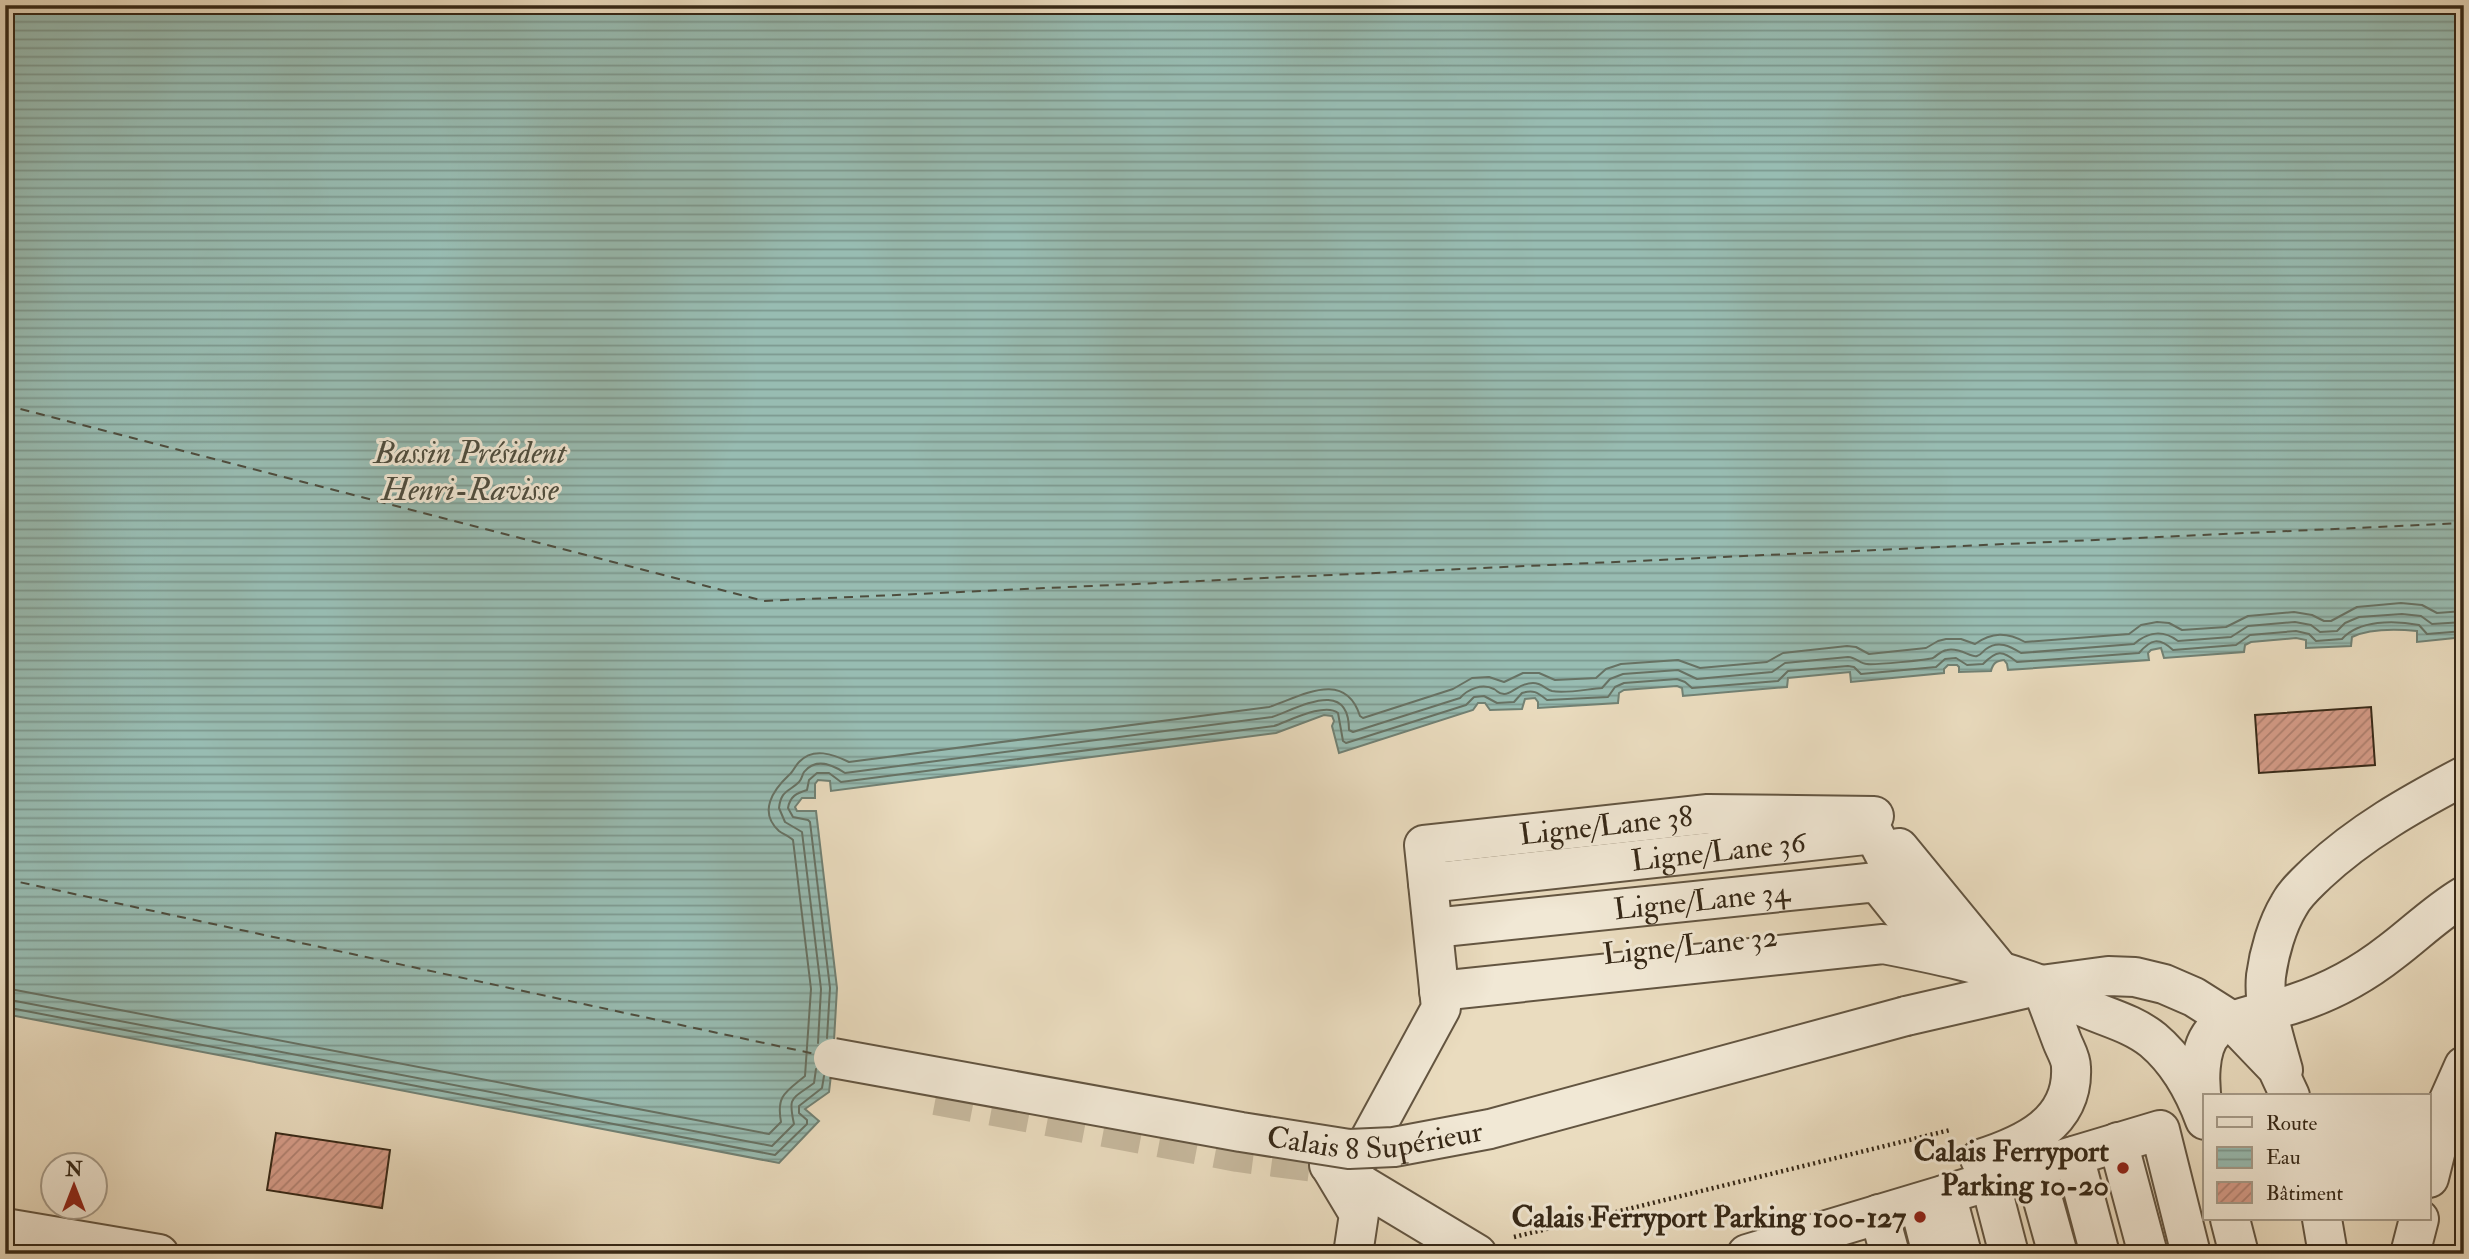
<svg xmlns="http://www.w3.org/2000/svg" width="2469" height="1259" font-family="'IM FELL Double Pica',serif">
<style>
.water{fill:url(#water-rules);stroke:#718174;stroke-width:2}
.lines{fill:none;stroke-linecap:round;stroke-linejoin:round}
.shore{stroke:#677264;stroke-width:2}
.ferry{stroke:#4e4d3e;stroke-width:2;stroke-dasharray:9 7;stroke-linecap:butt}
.building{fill:url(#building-hatch);stroke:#362817;stroke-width:2}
.minor-tunnel{stroke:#c6b89d;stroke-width:38;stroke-dasharray:38 19;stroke-linecap:butt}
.minor-casing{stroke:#635541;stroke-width:42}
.path{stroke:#362817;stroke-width:4.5;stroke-dasharray:2 3.5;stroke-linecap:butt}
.minor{stroke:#f1e8d5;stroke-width:38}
.minor-bridge-casing{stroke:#635541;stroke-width:42;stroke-linecap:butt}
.minor-bridge{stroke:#f1e8d5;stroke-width:38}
.poi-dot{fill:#8f2418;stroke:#f1e8d5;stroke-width:2.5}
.labels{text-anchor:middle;stroke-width:6;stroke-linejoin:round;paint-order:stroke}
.street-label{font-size:30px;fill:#362817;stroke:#f1e8d5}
.poi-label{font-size:30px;font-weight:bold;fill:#362817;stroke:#f1e8d5;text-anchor:end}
.water-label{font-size:32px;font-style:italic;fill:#4e4d3e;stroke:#f1e8d5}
</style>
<defs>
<pattern id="water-rules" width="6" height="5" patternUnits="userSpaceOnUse" patternTransform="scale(1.75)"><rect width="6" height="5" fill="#98bcb2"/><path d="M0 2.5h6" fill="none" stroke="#7d9990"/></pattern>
<pattern id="building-hatch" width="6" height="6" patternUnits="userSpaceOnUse" patternTransform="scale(1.75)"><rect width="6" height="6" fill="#d79d8a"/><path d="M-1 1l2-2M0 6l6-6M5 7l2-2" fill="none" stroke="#af8070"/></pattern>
</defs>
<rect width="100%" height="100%" fill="#eadcbf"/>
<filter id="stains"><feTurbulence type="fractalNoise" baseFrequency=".00286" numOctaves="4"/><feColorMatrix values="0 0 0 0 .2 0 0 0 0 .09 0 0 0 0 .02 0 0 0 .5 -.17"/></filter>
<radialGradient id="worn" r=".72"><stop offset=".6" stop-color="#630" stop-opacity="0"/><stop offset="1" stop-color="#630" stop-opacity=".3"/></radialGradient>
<path class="water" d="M5,5H2464V637L2417,642V631C2396,629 2371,628 2352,637L2351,646L2306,648V640L2296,638L2251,642L2245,645L2244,652L2164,658L2161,648L2151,650L2148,653L2149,660L2008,670L2007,664L2004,660C1996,661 1993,663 1991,671L1959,672V667L1957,665H1948L1944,669V673L1851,682L1850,672L1788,678L1787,687L1683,696L1682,688L1677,686L1624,690L1619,693L1618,703L1538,708V702L1535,698L1525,699L1522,709L1490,710L1485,703H1478L1473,710L1339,753L1332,726L1334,721L1332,716L1324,715L1276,733L831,791L830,781L818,780L815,784V798H802L795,807L797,811H816L837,988L833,1058L829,1092L805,1109L819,1121L779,1163L5,1014Z"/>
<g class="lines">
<path class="shore" d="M5,988L769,1134L781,1122C776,1095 786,1092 805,1076L811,989L793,840C789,836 783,834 779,831C758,812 773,790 789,775C793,772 795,766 799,762C813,747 833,754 849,762L1269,707C1302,696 1345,669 1360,716L1363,718L1453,689L1472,678L1489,677L1504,682L1523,673H1539L1555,680L1596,678L1606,669L1621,664L1678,660L1700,668L1767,662L1783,653L1847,646L1856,647L1869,654L1926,648L1938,641L1946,639H1961L1975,644C1992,632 2007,632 2025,642L2129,634L2141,625L2157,622L2169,623L2182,630L2226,627L2248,616L2294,612L2312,615L2324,621H2331L2357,607L2401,603L2422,605L2437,613L2464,611
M5,999L772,1146L794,1124C788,1096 791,1100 814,1083L816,1069
M5,1007L775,1155L807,1124V1120L799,1113V1106L822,1088L824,1076
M827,1038L830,988L810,822L808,820L793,817L788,808C790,796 797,793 807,790L809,780L817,773H829L841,782L1274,726C1289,721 1325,702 1338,713L1343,741L1346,743L1466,705L1474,697L1484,696L1497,703L1514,702L1522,693C1534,689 1538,693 1547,700L1608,697L1615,687L1624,683L1677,679L1685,682L1692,688L1778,681L1788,671L1848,666L1854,667L1861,674L1936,667L1945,659L1956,658L1967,665L1983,664C1997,650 2002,650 2017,662L2139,653C2151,639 2159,637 2173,650L2236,645L2250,635L2296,631L2309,634L2316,641L2342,639C2359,620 2394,620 2419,625L2427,634L2464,631
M818,1043L821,989L802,832L785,822L779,808C781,790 789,792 799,782C802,779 802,775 804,772C816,757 833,765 845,773L1272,717C1301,707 1349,678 1349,730L1353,732L1460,698C1468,689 1482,683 1494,689C1499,692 1497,693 1504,694C1511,695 1518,683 1533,683C1542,683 1545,689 1552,691C1564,694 1588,689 1602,688L1610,679L1623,674L1678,670L1697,679L1772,672L1785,663L1848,657C1856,657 1860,664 1867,664C1874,665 1928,660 1933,658C1938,655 1940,651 1947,650C1960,647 1971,658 1977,656C1981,655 1983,651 1986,649C1998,640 2010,646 2021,653L2134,644C2148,632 2162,629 2178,641L2231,637L2248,626L2295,622L2311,625L2320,632L2337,631L2345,623L2359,617L2402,614L2421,616L2432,624L2464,622"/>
<path class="ferry" d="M5,405L764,601L2464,523
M5,879L815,1054"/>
</g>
<path class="building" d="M2371,707L2375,765L2259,773L2255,715Z
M276,1133L390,1150L382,1208L267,1190Z"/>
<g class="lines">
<path class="minor-tunnel" d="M936,1096L1238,1153L1329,1165"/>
<g class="minor-casing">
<g id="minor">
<path d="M1899,848L2000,971"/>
<path id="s1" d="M1428,883L1874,834L1936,954"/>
<path id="s2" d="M1433,928L1877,882L1905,917"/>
<path d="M1439,991L1883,944C1935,954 1988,965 2038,984C2053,989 2066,1000 2081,1006C2105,1017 2132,1023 2153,1040C2179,1062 2194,1090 2205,1120"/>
<path d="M1906,1016L2041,985L2108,976L2135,977L2164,984L2194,997L2232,1021L2277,1068L2290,1096"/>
<path d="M2283,1070C2275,1040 2263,1007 2266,976C2269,953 2277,925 2289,905C2296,892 2307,883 2317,873C2361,832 2411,804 2464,776"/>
<path d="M2203,1108C2199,1086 2197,1047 2215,1030C2228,1018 2277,1010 2296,1003C2330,992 2363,974 2391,952C2415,934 2437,912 2464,896"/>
<path d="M2118,1142L2148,1254"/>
<path d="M2074,1156L2100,1254"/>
<path d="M1980,1159C2024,1145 2074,1123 2071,1067C2071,1058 2065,1049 2062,1041C2055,1022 2048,1004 2041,985"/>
<path id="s3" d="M1342,1163H1350L1361,1155L1441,1008L1424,845L1708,814L1874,816"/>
<path d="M1329,1165L1477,1254"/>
<path d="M2034,1168L2058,1254"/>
<path d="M1332,1169L1359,1214L1353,1254"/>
<path d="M2429,1178L2448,1102L2464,1066"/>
<path d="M1990,1181L2009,1254"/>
<path d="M1946,1194L1962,1254"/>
<path d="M1919,1203L1932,1254"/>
<path d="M1879,1214L1890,1254"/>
<path d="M2230,1219L2239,1254"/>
<path d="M2322,1219L2328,1254"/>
<path d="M5,1228L159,1254"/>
<path d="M1747,1254L2160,1130L2191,1254"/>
<path d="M2410,1254L2419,1219"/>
</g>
</g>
<path class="path" d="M1514,1237L1950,1130"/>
<use href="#minor" class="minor"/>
<g class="minor-bridge-casing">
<g id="minor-bridge">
<path id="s4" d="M833,1058L1241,1132L1349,1149L1394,1147L1490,1129L1906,1016"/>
</g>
</g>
<use href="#minor-bridge" class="minor-bridge"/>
</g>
<g class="poi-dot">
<circle cx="2123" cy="1168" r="7"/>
<circle cx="1920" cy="1217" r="7"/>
</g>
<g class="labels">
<g class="street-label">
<text dy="10" stroke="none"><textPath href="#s3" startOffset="536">Ligne/Lane 38</textPath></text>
<text dy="10" stroke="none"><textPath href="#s1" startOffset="292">Ligne/Lane 36</textPath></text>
<text dy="10" stroke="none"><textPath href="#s2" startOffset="270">Ligne/Lane 34</textPath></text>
<text transform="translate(1690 945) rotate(-6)" y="10">Ligne/Lane 32</text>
<text dy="10" stroke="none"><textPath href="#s4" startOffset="550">Calais 8 Supérieur</textPath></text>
</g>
<g class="poi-label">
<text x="2109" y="1161">Calais Ferryport<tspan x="2109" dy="34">Parking 10-20</tspan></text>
<text x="1906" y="1227">Calais Ferryport Parking 100-127</text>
</g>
<g class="water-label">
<text x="470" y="463">Bassin Président<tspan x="470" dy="37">Henri-Ravisse</tspan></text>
</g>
</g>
<rect width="2469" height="1259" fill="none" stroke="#eadcbf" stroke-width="28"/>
<rect x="7" y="7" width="2455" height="1245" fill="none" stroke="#362817" stroke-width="3.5"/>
<rect x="14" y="14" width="2441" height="1231" fill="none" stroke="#362817" stroke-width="2"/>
<rect x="2203" y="1094" width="228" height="126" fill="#f1e8d5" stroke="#a69b89" stroke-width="2"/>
<rect x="2217" y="1117" width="35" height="10" fill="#f1e8d5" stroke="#a69b89" stroke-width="2"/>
<text x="2266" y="1130" font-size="21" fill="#362817">Route</text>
<rect x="2217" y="1147" width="35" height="21" fill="url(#water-rules)" stroke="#a69b89" stroke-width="2"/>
<text x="2266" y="1164" font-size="21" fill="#362817">Eau</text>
<rect x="2217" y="1182" width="35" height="21" fill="url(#building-hatch)" stroke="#a69b89" stroke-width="2"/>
<text x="2266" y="1200" font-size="21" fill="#362817">Bâtiment</text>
<g transform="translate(74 1186)"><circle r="33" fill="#f1e8d5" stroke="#a69b89" stroke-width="2"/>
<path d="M0-5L12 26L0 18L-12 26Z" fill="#8f2418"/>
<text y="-10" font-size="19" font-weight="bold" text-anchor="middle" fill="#362817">N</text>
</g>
<rect width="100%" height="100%" filter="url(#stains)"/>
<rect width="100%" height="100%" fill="url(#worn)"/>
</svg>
